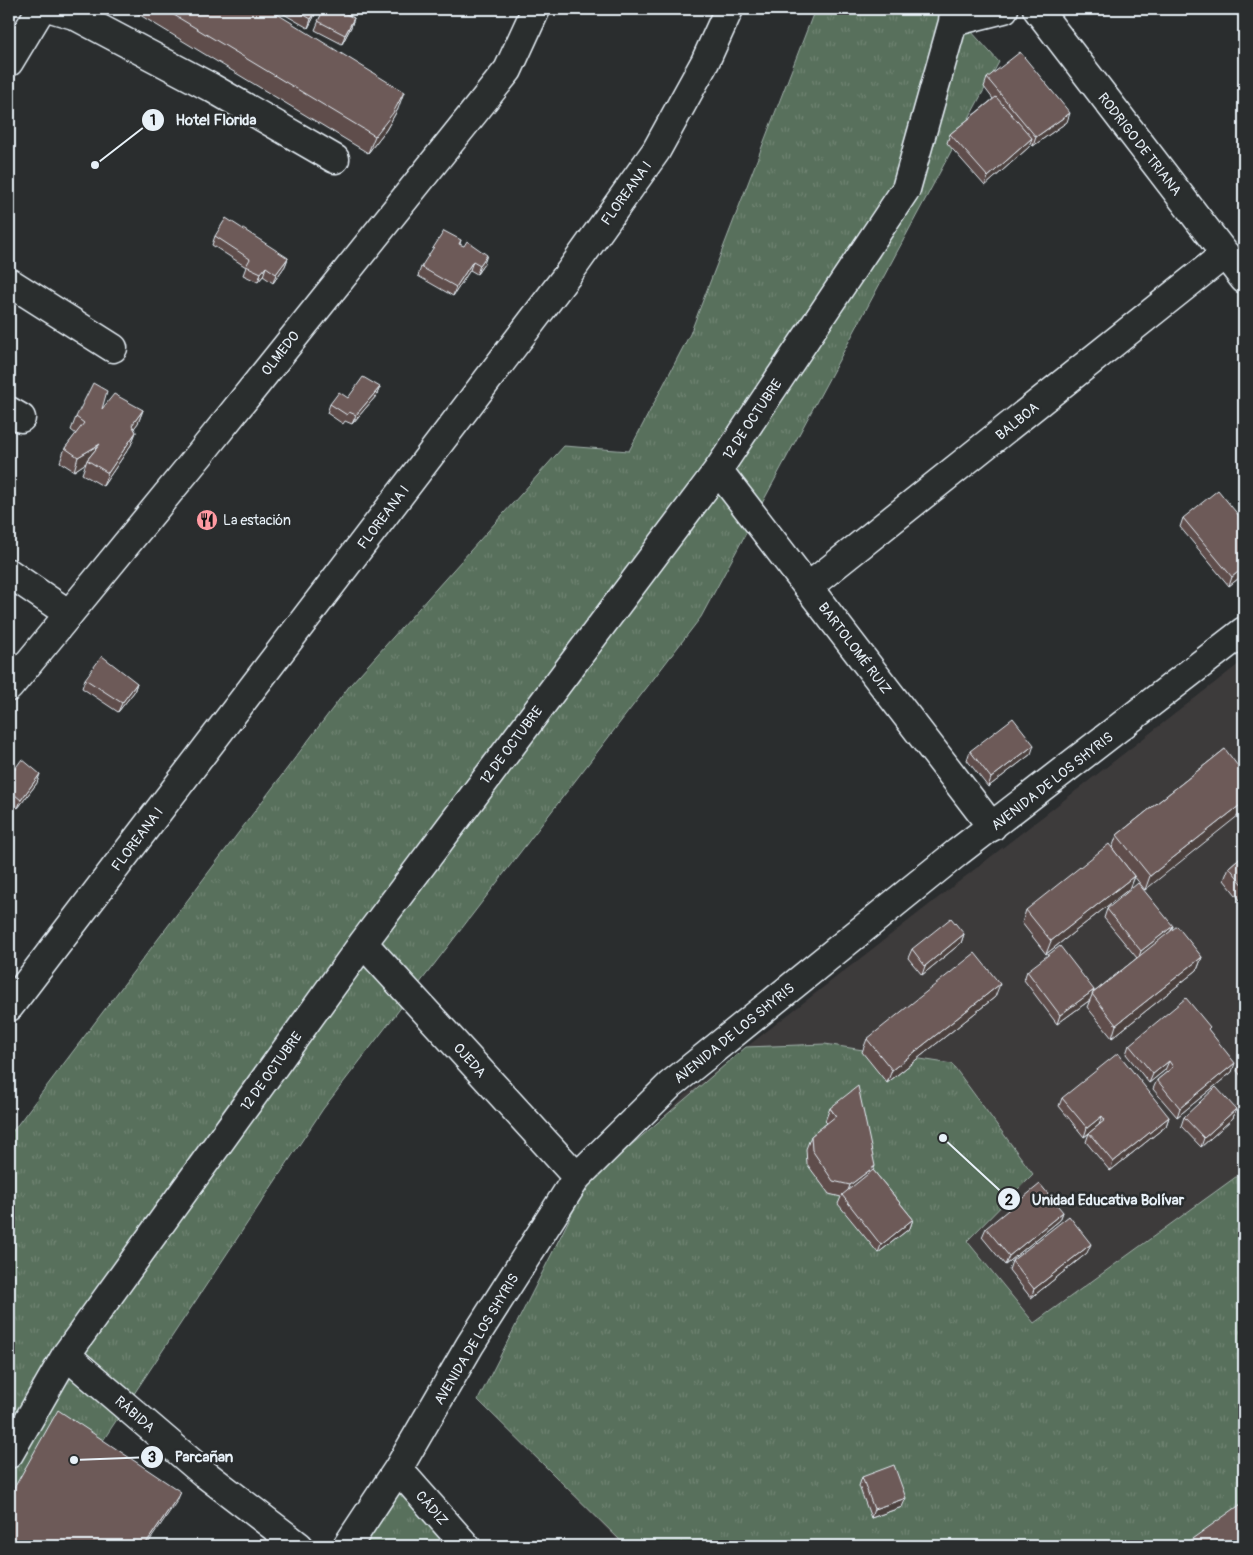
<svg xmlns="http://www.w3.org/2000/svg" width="1253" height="1555" font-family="Pangolin,sans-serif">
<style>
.built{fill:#3e3a3b}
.grass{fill:url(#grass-tufts);stroke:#a0b0aa}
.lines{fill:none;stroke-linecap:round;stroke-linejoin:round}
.minor-casing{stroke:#e8f1f8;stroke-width:31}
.major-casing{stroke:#e8f1f8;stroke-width:31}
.minor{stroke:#2a2d2e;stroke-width:28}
.major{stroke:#2a2d2e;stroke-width:28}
.wall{fill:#5e4d4c;stroke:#e8f1f8}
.shaded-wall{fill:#4c3f3e;stroke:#e8f1f8}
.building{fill:#6d5a58;stroke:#e8f1f8}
.labels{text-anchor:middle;stroke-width:5;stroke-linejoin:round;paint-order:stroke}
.street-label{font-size:14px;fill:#e8f1f8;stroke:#2a2d2e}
.poi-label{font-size:14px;fill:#e8f1f8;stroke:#2a2d2e;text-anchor:start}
.leader{fill:none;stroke:#e8f1f8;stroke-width:2}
.callout-dot{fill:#e8f1f8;stroke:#2a2d2e;stroke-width:2}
.mark-label{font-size:15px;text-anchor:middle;font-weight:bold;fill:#111}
.callout-label{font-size:15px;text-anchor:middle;font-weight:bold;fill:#e8f1f8;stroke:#2a2d2e;stroke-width:5;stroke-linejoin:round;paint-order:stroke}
</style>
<defs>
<pattern id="grass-tufts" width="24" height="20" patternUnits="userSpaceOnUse" patternTransform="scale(1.25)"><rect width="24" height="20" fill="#586f5b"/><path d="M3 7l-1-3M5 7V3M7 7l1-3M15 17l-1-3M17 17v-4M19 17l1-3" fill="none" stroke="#708473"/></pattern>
</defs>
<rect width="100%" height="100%" fill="#2a2d2e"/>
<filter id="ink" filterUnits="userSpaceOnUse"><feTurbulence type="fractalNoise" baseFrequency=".02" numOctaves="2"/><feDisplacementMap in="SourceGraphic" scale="10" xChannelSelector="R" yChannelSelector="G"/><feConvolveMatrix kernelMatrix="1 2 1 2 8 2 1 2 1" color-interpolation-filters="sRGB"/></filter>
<g filter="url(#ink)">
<path class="built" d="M1244,660V1546H624L478,1400L597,1183L686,1094Z"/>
<path class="grass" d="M815,9H951L999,62L701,617L323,1109L33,1546H9V1136L351,684L564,446L629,451L690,334Z
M825,1044L952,1064L1033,1174L967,1241L1034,1323L1244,1171V1546H626L478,1400L588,1182L746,1047Z
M393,1485L449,1546H365Z"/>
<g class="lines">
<g class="minor-casing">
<path id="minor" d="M54,9L74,15L212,88L335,159
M1037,9L1244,279
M953,22L1004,9
M9,282L113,348
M9,411L21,418
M718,470L992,827
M9,573L69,614
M808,587L1225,254
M9,687L201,453L508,70L536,9
M363,943L577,1177
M9,1007L569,273L656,151L705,62L729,9
M66,1355L205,1474L299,1546
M9,1454L66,1355L363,943L718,470L906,189L953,22L954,9
M398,1469L466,1546
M347,1546L398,1469L470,1345L577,1177L670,1085L958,852L1244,631"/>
</g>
<g class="major-casing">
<path id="major" d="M9,62L41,9"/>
</g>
<use href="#minor" class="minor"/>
<use href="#major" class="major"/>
</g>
<path class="wall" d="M130,9H269L398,109L386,130L368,153Z
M275,9H347L345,13L354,18L351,27L342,44L315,30L322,13L317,11L308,28Z
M987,78L1067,122L1033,146L1030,143L1029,147L985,186L947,143L950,134L993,99L984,87Z
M215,236L288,258L285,266L273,283L263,276L258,282L243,275L246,267L212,245Z
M461,240L460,244L484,264L477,274L470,270L453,296L418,276L421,267Z
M380,387L376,396L352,424L345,421L343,424L327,413L330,404Z
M102,409L143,410L138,423L134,428L136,432L131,445L103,486L82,474L86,463L74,471L60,462L65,448L76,434L71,430L76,417Z
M1183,518L1244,574L1229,586L1180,527Z
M85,679L137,683L134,692L118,712L82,688Z
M1225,749L1145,890L1112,848L1117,835Z
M970,751L1031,754L988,787L967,760Z
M9,777L37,783L18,808L11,803Z
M1244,854V905L1224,880L1229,867Z
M1134,876L1129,889L1046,954L1022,923L1026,910Z
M1107,909L1173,926L1171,931L1202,957L1197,970L1112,1038L1087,1007L1090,1000L1057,1024L1024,980L1027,971L1094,990L1093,993L1137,958L1104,918Z
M964,934L961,943L922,975L908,958L912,949Z
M1244,946V962L1240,957Z
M995,997L887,1083L862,1052L867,1039Z
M1209,1031L1232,1072L1177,1117L1153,1089L1157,1080L1167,1072L1165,1070L1149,1083L1126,1054L1129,1045Z
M1244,1059V1079L1237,1071L1240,1062Z
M1062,1098L1169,1117L1166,1126L1110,1171L1086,1142L1089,1133L1084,1137L1059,1106Z
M830,1108L873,1170L913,1219L910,1228L878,1253L838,1204L841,1197L829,1194L807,1164L806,1149L811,1136L827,1123L825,1121Z
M1236,1109L1233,1118L1201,1147L1181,1126L1184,1117Z
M1063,1212L1060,1220L1005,1265L982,1237L986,1228Z
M1087,1253L1031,1298L1009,1270L1012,1261Z
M862,1477L902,1507L871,1518L859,1486Z"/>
<path class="shaded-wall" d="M317,9H318L317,11L308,28L311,19Z
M354,18L351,27L342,44L345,35Z
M404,92L398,109L386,130L368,153L375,136Z
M1070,113L1067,122L1033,146L1036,137Z
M1032,138L1029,147L985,186L988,177Z
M487,255L484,264L477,274L480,265Z
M288,258L285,266L273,283L276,274Z
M473,261L470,270L453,296L456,287Z
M266,267L263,276L258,282L261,273Z
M380,387L376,396L352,424L356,415Z
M143,410L138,423L127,438L132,425Z
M136,432L131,445L103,486L108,473Z
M100,444L87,460L86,463L74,471L78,457Z
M1244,567V574L1229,586L1232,577Z
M137,683L134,692L118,712L122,703Z
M1034,745L1031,754L988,787L991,778Z
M40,774L37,783L18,808L21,800Z
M15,795L9,807V802Z
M1244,802V811L1145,890L1150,876Z
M1134,876L1129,889L1046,954L1051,941Z
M1173,926L1169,935L1138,960L1141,951Z
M964,934L961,943L922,975L925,966Z
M1202,957L1197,970L1112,1038L1116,1025Z
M1000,984L995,997L887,1083L892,1070Z
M1094,990L1090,1000L1057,1024L1060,1015Z
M1169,1061L1165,1070L1149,1083L1153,1074Z
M1235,1063L1232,1072L1177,1117L1180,1108Z
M1236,1109L1233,1118L1201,1147L1204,1138Z
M1102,1116L1099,1125L1084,1137L1087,1128Z
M1169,1117L1166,1126L1110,1171L1113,1162Z
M875,1166L870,1179L845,1199L850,1185Z
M1063,1212L1060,1220L1005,1265L1009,1256Z
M913,1219L910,1228L878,1253L881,1245Z
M1091,1244L1087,1253L1031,1298L1034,1289Z
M181,1492L177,1501L146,1546H144Z
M906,1498L902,1507L871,1518L874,1509Z"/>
<path class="building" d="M164,9H269L404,92L393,113L375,136Z
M294,9H317L311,19Z
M324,9H346L344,13L354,18L345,35L318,21Z
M1020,52L1070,113L1036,137L987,78Z
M996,97L1032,138L988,177L950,134Z
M226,218L288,258L276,274L266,267L261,273L246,266L250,259L215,236Z
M444,231L461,240L459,244L464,246L467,241L487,255L480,265L473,261L456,287L421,267Z
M363,377L380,387L356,415L349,412L347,415L330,404L339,392L348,398Z
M93,383L107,391L102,409L114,394L143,410L132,425L136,432L108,473L87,460L100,444L78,457L65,448L84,423L76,417Z
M1218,490L1244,522V567L1232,577L1183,518Z
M102,656L137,683L122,703L85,679Z
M1013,718L1034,745L991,778L970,751Z
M1225,749L1244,774V802L1150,876L1117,835Z
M22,759L40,774L21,800L15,795L9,802V777Z
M1109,844L1134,876L1051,941L1026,910Z
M1244,854V886L1229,867Z
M1138,883L1173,926L1141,951L1107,909Z
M951,918L964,934L925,966L912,949Z
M1177,926L1202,957L1116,1025L1092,994Z
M1060,946L1094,990L1060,1015L1027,971Z
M975,953L1000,984L892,1070L867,1039Z
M1186,998L1210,1027L1208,1029L1235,1063L1180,1108L1157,1080L1173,1067L1169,1061L1153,1074L1129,1045Z
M1118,1053L1169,1117L1113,1162L1089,1133L1105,1120L1102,1116L1087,1128L1062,1098Z
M1244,1059V1066L1240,1062Z
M858,1086L875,1166L850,1185L833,1181L812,1150L811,1136L836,1116L830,1108Z
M1216,1087L1236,1109L1204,1138L1184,1117Z
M873,1170L913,1219L881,1245L842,1195Z
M1040,1184L1063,1212L1009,1256L986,1228Z
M1069,1216L1091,1244L1034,1289L1012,1261Z
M58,1410L181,1492L144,1546H9V1497Z
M894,1465L906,1498L874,1509L862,1477Z
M1244,1502V1546H1182Z"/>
</g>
<defs>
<g id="restaurant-disc" transform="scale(1.125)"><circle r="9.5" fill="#ff9aa2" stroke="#2a2d2e"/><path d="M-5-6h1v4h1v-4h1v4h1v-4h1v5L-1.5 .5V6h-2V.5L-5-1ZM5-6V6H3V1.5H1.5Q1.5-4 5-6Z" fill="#111"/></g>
</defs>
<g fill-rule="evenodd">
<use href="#restaurant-disc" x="207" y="520"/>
</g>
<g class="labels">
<g class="street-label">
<text transform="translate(1140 144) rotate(52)" y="5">RODRIGO DE TRIANA</text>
<text transform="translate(626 193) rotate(-54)" y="5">FLOREANA I</text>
<text transform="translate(280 353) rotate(-52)" y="5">OLMEDO</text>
<text transform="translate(752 419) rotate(-56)" y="5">12 DE OCTUBRE</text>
<text transform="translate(1017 421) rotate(-39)" y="5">BALBOA</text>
<text transform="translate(383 517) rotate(-53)" y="5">FLOREANA I</text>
<text transform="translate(855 648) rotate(53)" y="5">BARTOLOMÉ RUIZ</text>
<text transform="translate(511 745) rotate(-53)" y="5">12 DE OCTUBRE</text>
<text transform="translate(1052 781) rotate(-38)" y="5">AVENIDA DE LOS SHYRIS</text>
<text transform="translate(137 839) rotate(-53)" y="5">FLOREANA I</text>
<text transform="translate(734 1033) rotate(-39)" y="5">AVENIDA DE LOS SHYRIS</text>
<text transform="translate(470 1060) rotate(48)" y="5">OJEDA</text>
<text transform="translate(271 1071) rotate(-54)" y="5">12 DE OCTUBRE</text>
<text transform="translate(476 1339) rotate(-59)" y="5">AVENIDA DE LOS SHYRIS</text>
<text transform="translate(135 1414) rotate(41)" y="5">RÁBIDA</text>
<text transform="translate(432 1508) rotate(49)" y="5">CÁDIZ</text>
</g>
<g class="poi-label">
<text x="223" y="525">La estación</text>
</g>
</g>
<path class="leader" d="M95 165L153 120M943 1138L1009 1199M74 1460L152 1457"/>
<g class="callout-dot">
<circle cx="95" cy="165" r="5"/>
<circle cx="943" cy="1138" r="5"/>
<circle cx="74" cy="1460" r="5"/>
<circle cx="153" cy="120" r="12"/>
<circle cx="1009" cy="1199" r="12"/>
<circle cx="152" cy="1457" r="12"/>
</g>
<g class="mark-label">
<text x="153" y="125">1</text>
<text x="1009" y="1205">2</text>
<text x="152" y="1462">3</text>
</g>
<g class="callout-label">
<text x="216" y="125">Hotel Florida</text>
<text x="1108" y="1205">Unidad Educativa Bolívar</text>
<text x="204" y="1462">Parcañan</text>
</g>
<rect width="1253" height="1555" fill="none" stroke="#2a2d2e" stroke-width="30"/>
<rect x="15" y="15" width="1223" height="1525" fill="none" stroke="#e8f1f8" stroke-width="2" filter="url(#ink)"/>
</svg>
